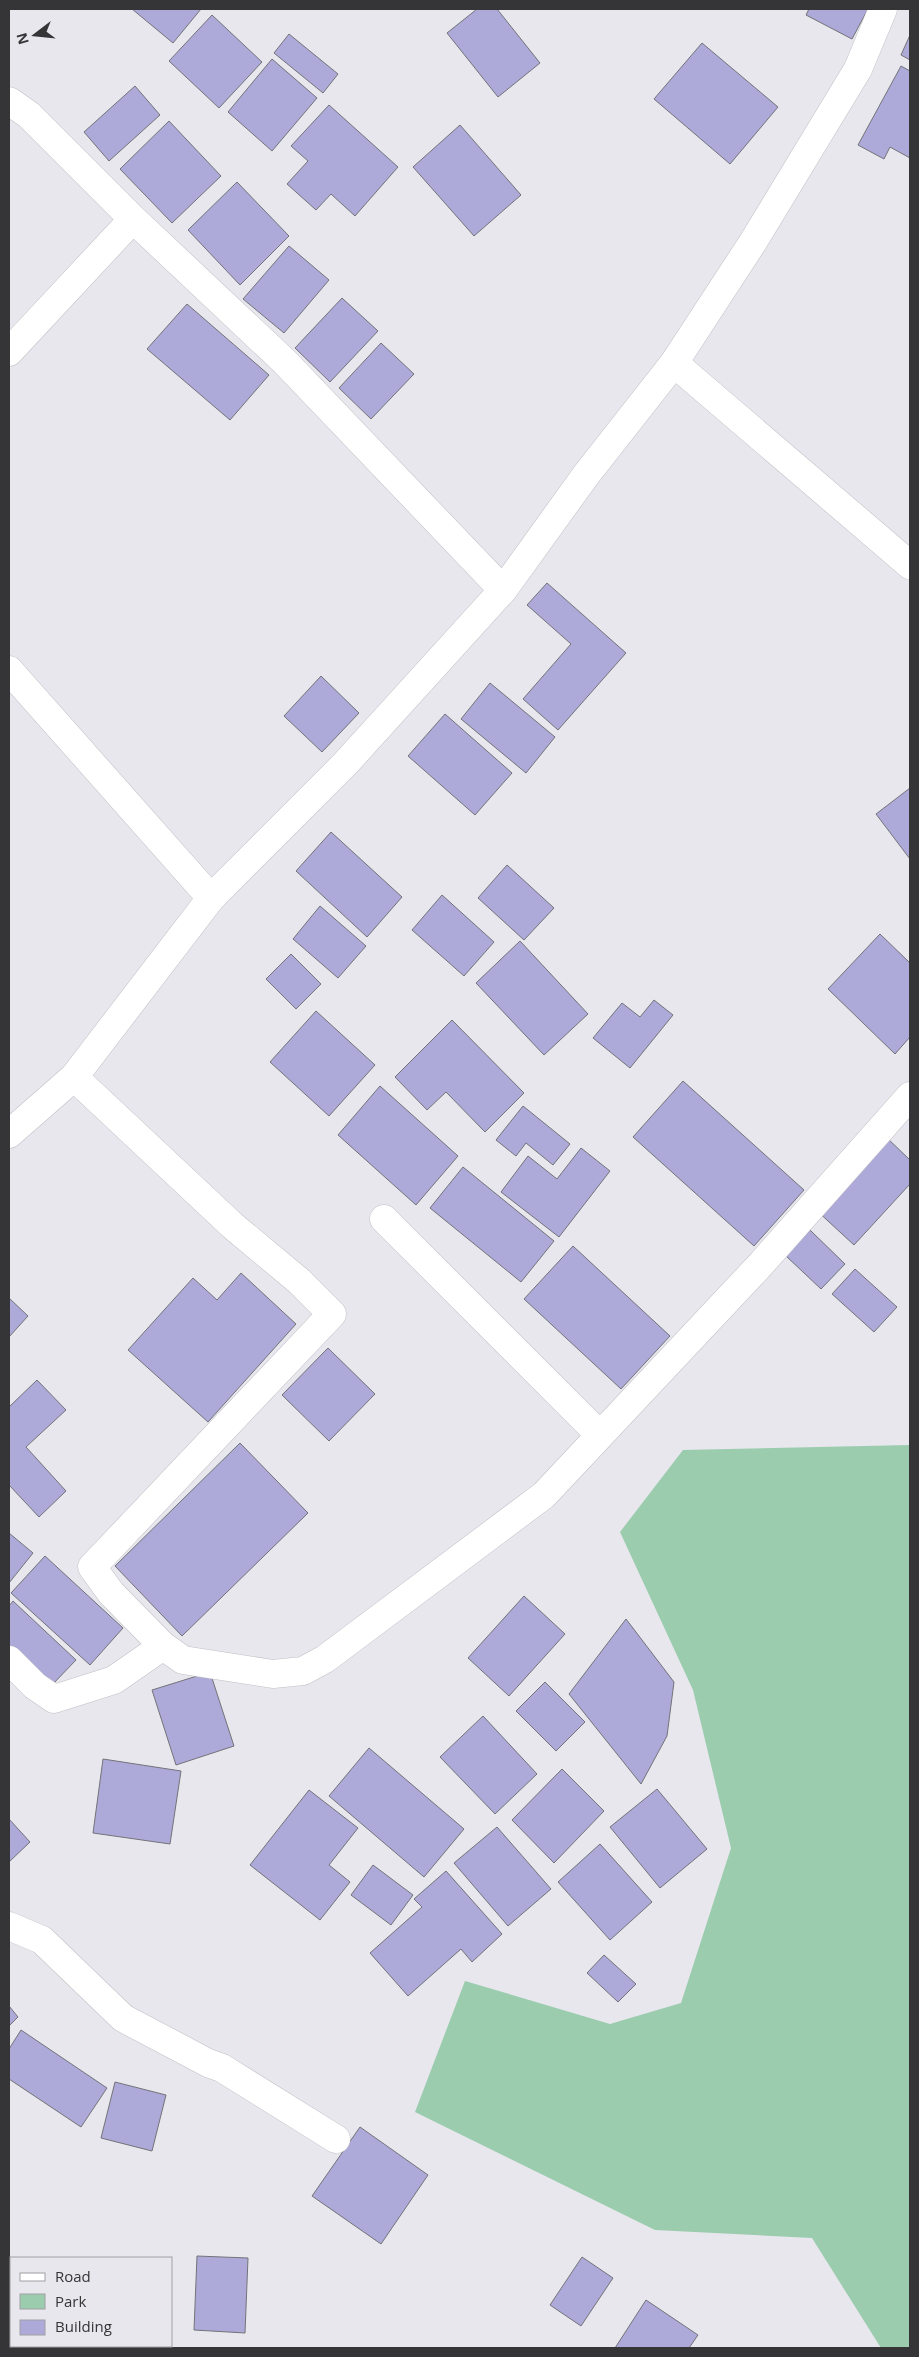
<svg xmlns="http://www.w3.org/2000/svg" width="919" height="2357" font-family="'Open Sans',sans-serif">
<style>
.green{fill:#9bccae}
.building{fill:#ada9d8;stroke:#737379}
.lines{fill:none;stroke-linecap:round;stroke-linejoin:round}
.street-casing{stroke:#c0bfc6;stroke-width:29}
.secondary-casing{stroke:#c0bfc6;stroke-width:29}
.street{stroke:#fff;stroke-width:28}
.secondary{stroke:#fff;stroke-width:28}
</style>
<rect width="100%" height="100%" fill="#e7e7ed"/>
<path class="green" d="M910,1445V2348H881L812,2238L655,2230L415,2112L465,1981L610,2024L681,2003L731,1848L693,1690L620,1532L683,1450Z"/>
<path class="building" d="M132,9H201L173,43Z
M477,9H497L540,63L498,97L447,33Z
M809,9H868L852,39L806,15Z
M212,15L262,62L219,108L169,61Z
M289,34L338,74L323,93L274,53Z
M910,35V60L901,55Z
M702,43L778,107L730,164L654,99Z
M272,59L317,98L272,151L228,112Z
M901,66L910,71V158L890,147L884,159L858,145Z
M135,86L160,115L109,161L84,132Z
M329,105L398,167L355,216L331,194L316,210L287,184L308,161L291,146Z
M169,121L221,176L172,223L120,169Z
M460,125L521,195L474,236L413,167Z
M237,182L289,236L240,285L188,230Z
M289,246L329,280L284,333L243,299Z
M342,298L378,331L330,382L295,348Z
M187,304L269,375L230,420L147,349Z
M381,343L414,374L371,419L339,388Z
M547,583L626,653L558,730L523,699L571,644L527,605Z
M321,676L359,713L322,752L284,716Z
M490,683L555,737L526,773L461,719Z
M445,714L512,773L475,815L408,756Z
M910,788V859L876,814Z
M331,832L402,897L367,937L296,871Z
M507,865L554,908L524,940L478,898Z
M442,895L494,942L464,976L412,930Z
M320,906L366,946L338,978L293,939Z
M880,934L910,963V1037L895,1054L828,989Z
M520,941L588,1014L544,1055L476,983Z
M291,954L321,984L296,1009L266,979Z
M654,1000L673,1015L630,1068L593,1038L622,1003L640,1017Z
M316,1011L375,1065L329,1116L270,1062Z
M452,1020L524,1093L485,1132L446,1092L427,1110L395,1077Z
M683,1081L804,1190L754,1246L633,1137Z
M380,1086L458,1156L416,1205L338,1135Z
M523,1106L570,1144L553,1165L526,1143L516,1156L496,1140Z
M884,1135L910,1160V1184L854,1245L815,1209Z
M581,1148L610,1171L559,1237L501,1192L528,1156L557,1179Z
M463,1167L554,1241L521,1282L430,1208Z
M810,1230L845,1264L821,1289L786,1256Z
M573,1246L670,1336L621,1389L524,1299Z
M855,1269L897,1307L874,1332L832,1294Z
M241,1273L296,1324L208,1422L128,1350L193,1278L217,1300Z
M9,1298L28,1316L9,1337Z
M328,1348L375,1394L329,1441L282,1395Z
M37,1380L66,1410L26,1447L66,1491L39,1517L9,1485V1407Z
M240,1443L308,1513L182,1636L115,1566Z
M9,1533L33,1553L9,1583Z
M45,1556L123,1628L90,1665L11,1593Z
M524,1596L565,1634L509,1696L468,1658Z
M13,1601L76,1660L52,1685L9,1645V1606Z
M626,1619L674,1682L667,1736L641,1784L569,1694Z
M210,1672L234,1746L176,1765L152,1690Z
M545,1682L585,1722L556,1751L516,1711Z
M483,1716L537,1774L495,1814L440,1757Z
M369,1748L464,1829L424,1877L329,1796Z
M103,1759L181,1771L170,1844L93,1833Z
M562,1769L604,1811L554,1863L512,1820Z
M657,1789L707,1849L660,1888L610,1827Z
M309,1790L358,1828L329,1865L350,1882L320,1920L250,1865Z
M9,1819L30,1842L9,1862Z
M497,1827L551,1889L508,1926L454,1863Z
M600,1844L652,1902L610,1940L558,1882Z
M373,1865L413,1895L391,1925L351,1895Z
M446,1871L502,1934L472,1962L461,1949L408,1996L370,1953L422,1907L414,1899Z
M604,1955L636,1984L618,2002L587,1973Z
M9,2006L18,2017L9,2026Z
M21,2030L107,2088L81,2127L9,2079V2049Z
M115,2082L166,2095L152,2151L101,2138Z
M360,2127L428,2175L381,2244L312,2196Z
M197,2256L248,2258L245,2333L194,2330Z
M582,2257L613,2278L581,2326L550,2305Z
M646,2300L698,2335L689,2348H615Z"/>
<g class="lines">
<g class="street-casing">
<path id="street" d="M9,101L29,115L133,219L284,361L503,590
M9,352L133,219
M674,363L910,565
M9,670L211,898
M74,1077L233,1226L299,1281L332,1314L92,1567L111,1593L163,1646
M384,1219L600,1435
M9,1660L35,1686L54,1699L114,1680L163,1646L183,1660L273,1674L303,1671L325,1659L544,1495L761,1264L910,1096
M9,1926L42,1940L123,2018L208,2063L222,2068L336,2139"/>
</g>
<g class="secondary-casing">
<path id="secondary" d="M9,1134L74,1077L211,898L345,764L503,590L586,475L674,363L753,242L858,69L883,9"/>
</g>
<use href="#street" class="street"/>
<use href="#secondary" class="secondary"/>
</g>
<rect width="919" height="2357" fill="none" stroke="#353437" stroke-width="20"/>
<rect x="10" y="2257" width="162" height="90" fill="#e7e7ed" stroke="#a09fa4"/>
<rect x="20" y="2273" width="25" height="8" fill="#ffffff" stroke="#a09fa4"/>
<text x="55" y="2282" font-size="15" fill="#353437">Road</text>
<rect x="20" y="2294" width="25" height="15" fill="#9bccae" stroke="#a09fa4"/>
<text x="55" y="2307" font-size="15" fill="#353437">Park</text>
<rect x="20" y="2320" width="25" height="15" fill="#ada9d8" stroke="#a09fa4"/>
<text x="55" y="2332" font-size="15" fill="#353437">Building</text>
<g transform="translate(35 35) rotate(254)" stroke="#e7e7ed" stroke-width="4" paint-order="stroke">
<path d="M0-4L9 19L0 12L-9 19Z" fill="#353437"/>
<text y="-8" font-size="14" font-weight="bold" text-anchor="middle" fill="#353437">N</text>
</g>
</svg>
